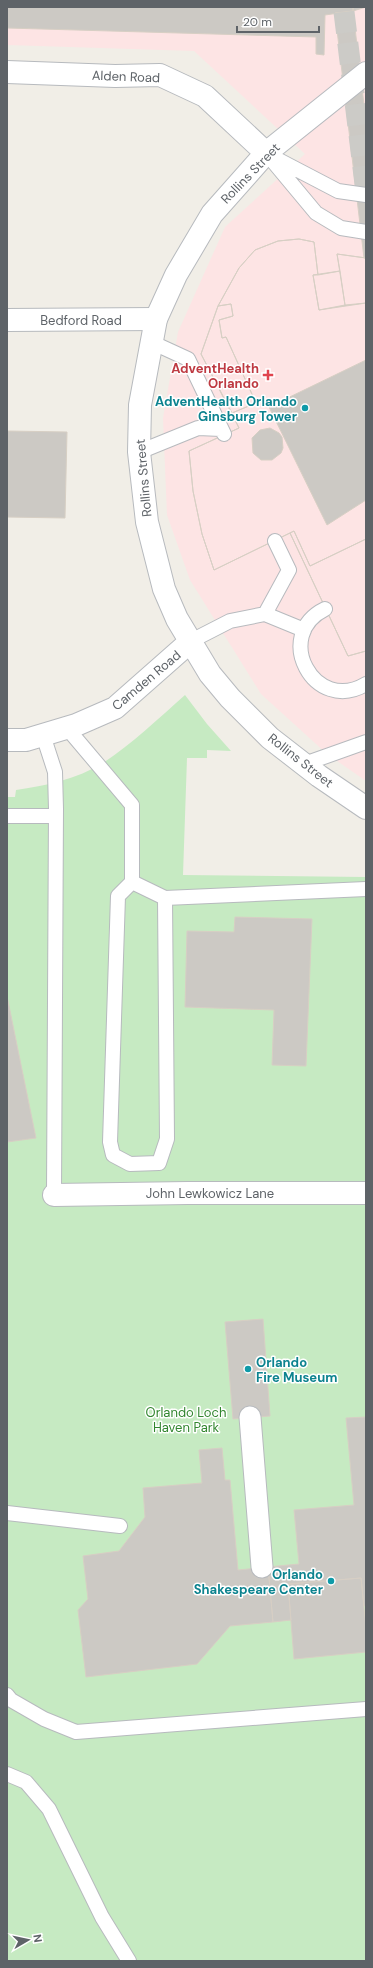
<svg xmlns="http://www.w3.org/2000/svg" width="373" height="1968" viewBox="0 0 373 1968" font-family="'DM Sans',sans-serif">
	<rect width="100%" height="100%" fill="#f1eee7"/>
	<path fill="#fde4e4" d="M7 7H366V781L327 754 261 694 190 580 167 515 163 418 178 332 225 227 305 154 194 51 7 45Z"/>
	<path fill="#c6eac2" d="M185 695 207 724 231 751 207 750V758H187L183 875 366 877V1961H7V797H15L16 790C45 786 77 779 103 763 132 744 159 718 185 695Z"/>
	<path fill="#ccc9c4" stroke="#d7cfc4" fill-rule="evenodd" d="M7 7H353V11L325 15 324 55 316 54V37L7 28Z
		M353 7H366L353 11Z
		M353 11 366 122V258H364L335 13Z
		M299 239 314 242 318 275 340 271 337 254 366 258V360L269 407 327 525 366 500V651L348 656 290 533 214 570 202 534 193 491 189 451 239 428 201 354 218 306 239 268 255 250 278 241ZM270 428 279 433 282 437 283 448 281 453 272 460H261L253 453 252 438 260 430Z
		M299 239 314 242 318 275H313L319 310 366 303V539L310 566 294 531 214 570 202 534 193 491 189 451 239 428 232 413 256 403 226 337 222 338 219 320 233 316 231 304 218 306 239 268 255 250 278 241Z
		M337 254 366 258V303L345 305Z
		M340 271 345 305 319 310 313 275Z
		M231 304 233 316 219 320 222 338 226 337 256 403 232 413 201 354 218 306Z
		M7 431 67 432 65 518 7 517Z
		M294 531 310 566 366 539V651L348 656 290 533Z
		M235 917 312 919 306 1066 272 1065 274 1010 185 1007 187 931 234 932Z
		M7 996 36 1138 7 1142Z
		M263 1319 270 1416 233 1419 225 1322Z
		M366 1417V1606H364L361 1578 288 1584 291 1620 273 1622 268 1567 299 1564 294 1510 354 1505 346 1418Z
		M222 1448 225 1480H230L238 1570 268 1567 273 1622 230 1626 197 1664 86 1677 78 1610 88 1599 83 1556 119 1551 145 1517 143 1488 202 1483 199 1450Z
		M361 1578 366 1628V1652L294 1659 288 1584Z"/>
	<g fill="none" stroke-linecap="round" stroke-linejoin="round">
		<path stroke="#cccbc7" stroke-width="21" stroke-dasharray="21 10" stroke-linecap="butt" d="M344 12 366 192"/>
		<defs>
			<path id="service" d="M266 153 316 213 341 228 366 232
				M271 156 338 191 366 195
				M151 342 188 359 224 434
				M139 452 198 428 221 429
				M325 609C272 635 314 715 366 684
				M265 614 289 570 275 541
				M191 641 230 621 265 614 304 630
				M67 728 132 805V882L118 896 110 1142 113 1155 130 1164 159 1163 167 1139 165 898
				M43 735 55 772 56 809 54 1195
				M304 764 366 742
				M7 816H56
				M132 882 165 898 366 889
				M7 1513 120 1526
				M7 1695 11 1700 44 1719 76 1732 366 1709
				M7 1774 26 1782 49 1809 102 1917 129 1961"/>
			<path id="pedestrian" d="M250 1417 262 1567"/>
			<path id="minor" d="M7 320 156 319
				M7 740H26L76 725 115 708 191 641
				M54 1195 188 1193H366"/>
			<path id="tertiary" d="M7 72 115 76 160 75 205 96 266 153
				M366 73 266 153 212 214 176 275 156 319 140 405 139 452 147 522 164 589 177 619 210 674 230 698 270 738 319 776 366 808"/>
		</defs>
		<use href="#service" stroke="#b7babe" stroke-width="16"/>
		<use href="#pedestrian" stroke="#b7babe" stroke-width="23"/>
		<use href="#minor" stroke="#b7babe" stroke-width="24"/>
		<use href="#tertiary" stroke="#b7babe" stroke-width="24"/>
		<use href="#service" stroke="#fff" stroke-width="14"/>
		<use href="#pedestrian" stroke="#fff" stroke-width="21"/>
		<use href="#minor" stroke="#fff" stroke-width="22"/>
		<use href="#tertiary" stroke="#fff" stroke-width="22"/>
	</g>
	<path fill="#e0444e" stroke="#fff" stroke-width="1.5" d="M266 369h4v4h4v4h-4v4h-4v-4h-4v-4h4z"/>
	<g fill="#0f9aa8" stroke="#fff" stroke-width="1.5">
		<circle cx="305" cy="408" r="4"/>
		<circle cx="248" cy="1369" r="4"/>
		<circle cx="331" cy="1581" r="4"/>
	</g>
	<g text-anchor="middle" stroke-width="3" stroke-linejoin="round" paint-order="stroke">
		<g font-size="13" fill="#5e6368" stroke="#fff">
			<text transform="translate(126 76) rotate(2)" y="5">Alden Road</text>
			<text transform="translate(250 173) rotate(-46)" y="5">Rollins Street</text>
			<text x="81" y="325">Bedford Road</text>
			<text transform="translate(143 478) rotate(-95)" y="5">Rollins Street</text>
			<text transform="translate(146 680) rotate(-40)" y="5">Camden Road</text>
			<text transform="translate(301 760) rotate(38)" y="5">Rollins Street</text>
			<text x="210" y="1198">John Lewkowicz Lane</text>
		</g>
		<g font-size="13" font-weight="bold" fill="#be3a42" stroke="#fff" text-anchor="end">
			<text x="259" y="373">AdventHealth<tspan x="259" dy="15">Orlando</tspan></text>
		</g>
		<g font-size="13" font-weight="bold" fill="#0d838f" stroke="#fff" text-anchor="end">
			<text x="297" y="406">AdventHealth Orlando<tspan x="297" dy="15">Ginsburg Tower</tspan></text>
			<text x="256" y="1367" text-anchor="start">Orlando<tspan x="256" dy="15">Fire Museum</tspan></text>
			<text x="323" y="1579">Orlando<tspan x="323" dy="15">Shakespeare Center</tspan></text>
		</g>
		<g font-size="13" fill="#32862f" stroke="#fff">
			<text x="186" y="1417">Orlando Loch<tspan x="186" dy="15">Haven Park</tspan></text>
		</g>
	</g>
	<rect width="373" height="1968" fill="none" stroke="#5e6368" stroke-width="16"/>
	<g transform="translate(28 1940) rotate(81)" stroke="#ffffff" stroke-width="3" paint-order="stroke">
	<path d="M0-3L7 15L0 10L-7 15Z" fill="#5e6368"/>
	<text y="-6" font-size="11" font-weight="bold" text-anchor="middle" fill="#5e6368">N</text>
	</g>
	<path d="M237 26v6h82v-6" fill="none" stroke="#5e6368" stroke-width="2"/>
	<text x="243" y="26" font-size="12" fill="#5e6368" stroke="#ffffff" stroke-width="3" paint-order="stroke">20 m</text>
</svg>
